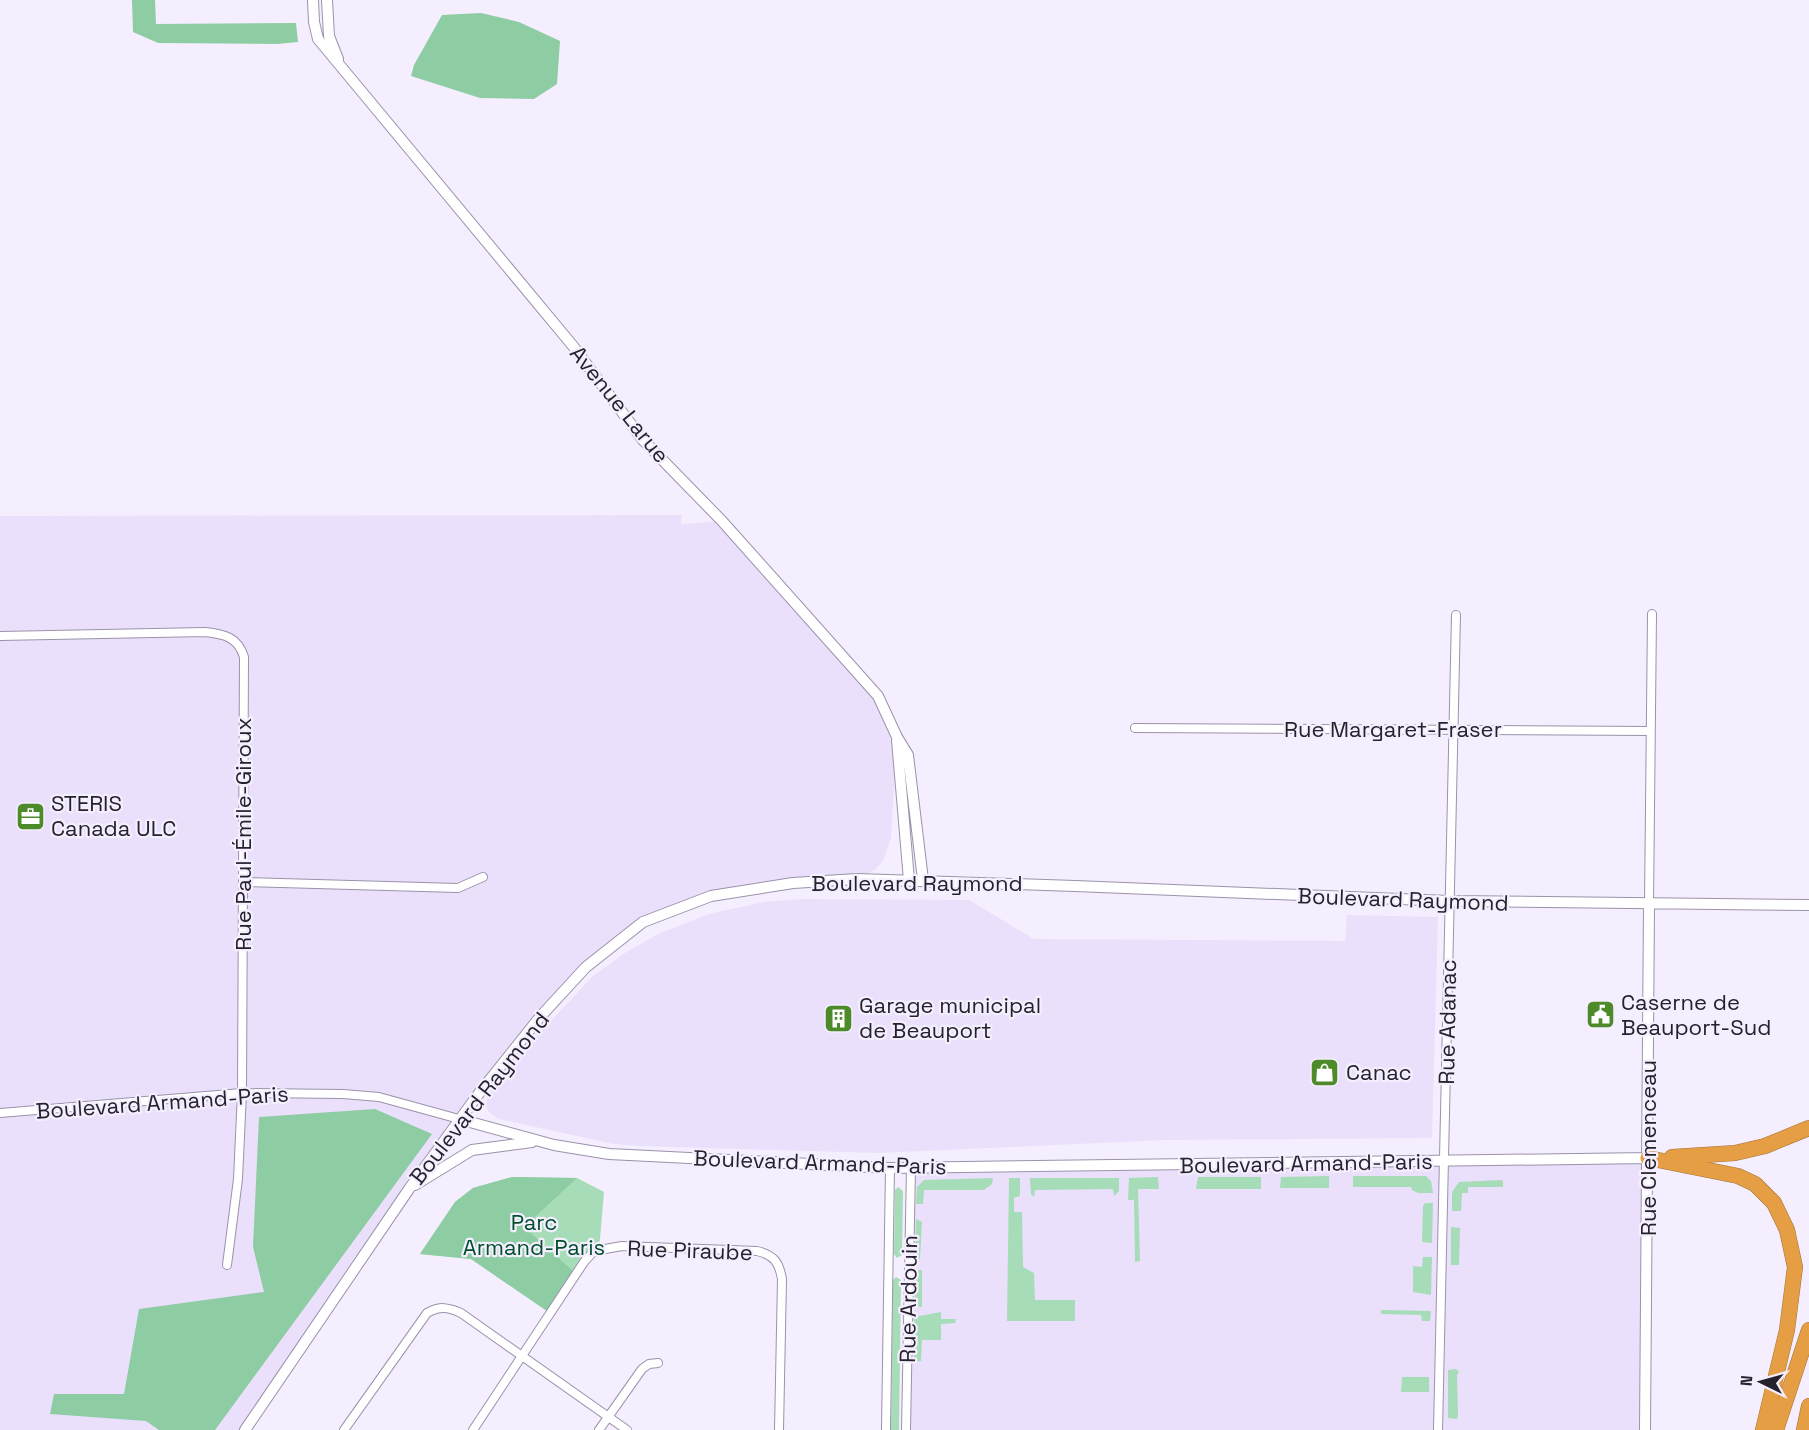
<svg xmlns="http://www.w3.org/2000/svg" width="1809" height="1430" viewBox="0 0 1809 1430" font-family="'Space Grotesk',sans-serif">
	<rect width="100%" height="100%" fill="#f4eefe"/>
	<path fill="#eae0fb" d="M682 515 681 524 722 521 878 696 897 737 891 838 883 861 875 870 857 879 711 896 643 922 586 967 513 1049 245 1430H0V516Z
		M804 899 969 900 1034 939 1345 941 1347 915 1438 917 1432 1138 1165 1140 878 1153 641 1146 614 1144 499 1119 490 1113 486 1107 487 1097 499 1076 593 976 625 953 658 934 709 914 764 902Z
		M1648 1158 1645 1430H906L911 1167Z"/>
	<path fill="#a6dcb8" d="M1329 1176V1188H1280L1281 1177Z
		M1353 1176H1426L1431 1181 1433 1193H1418L1412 1190 1411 1187H1353Z
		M512 1177 577 1178 604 1192 599 1250 550 1313 471 1259 420 1254 455 1202 473 1188Z
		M1158 1177 1159 1189H1138L1140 1261 1135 1262 1134 1200H1128L1129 1178Z
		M1198 1177H1261V1189H1196Z
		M993 1178 992 1184 984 1190H924L923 1204H916L917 1187 924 1180Z
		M1009 1178H1020V1196L1014 1198V1212H1022L1023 1267 1034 1273 1035 1300H1075V1321H1007Z
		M1030 1178H1119V1191L1114 1196 1113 1189 1035 1190 1034 1197 1031 1194Z
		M1501 1180 1503 1181V1187H1468V1193H1462L1461 1211H1452V1192L1459 1182Z
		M898 1187 903 1191 902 1255 897 1258 894 1254 895 1190Z
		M1425 1203H1433L1432 1243 1422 1242 1423 1206Z
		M916 1219 922 1222 920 1259 915 1258Z
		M1451 1227 1460 1228 1459 1265H1451Z
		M1423 1257H1432L1431 1295 1413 1292V1266L1422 1267Z
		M916 1270H922V1307L914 1306Z
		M896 1277 901 1280 899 1430H891L893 1280Z
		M1382 1310 1431 1311 1430 1321H1422L1421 1315 1382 1314 1380 1312Z
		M941 1312V1319H956L955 1323 941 1324V1340H922L921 1361 914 1362V1317Z
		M1456 1369 1459 1372 1457 1375 1458 1416 1457 1419 1448 1418V1370Z
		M1402 1377H1429V1392H1401Z"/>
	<path fill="#8ecca4" d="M132 0H155L156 24 296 23 298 42 277 44 158 43 133 32Z
		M481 13 519 22 560 41 557 84 534 99 480 98 411 76 414 65 442 15Z
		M375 1109 432 1134 215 1430H159L146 1421 50 1414 54 1394H124L139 1309 264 1292 253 1247 259 1117Z
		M512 1177 577 1178 524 1227 574 1272 547 1311 471 1259 420 1254 455 1202 473 1188Z"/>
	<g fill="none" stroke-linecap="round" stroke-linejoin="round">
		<defs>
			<path id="minor" d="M0 636 205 632C224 634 238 637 244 657L242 1093 238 1179 227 1265
				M1135 728 1650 731
				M243 882 458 888 483 877
				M1649 905 1652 614
				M0 1113 242 1093 343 1094 379 1097 459 1119
				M344 1430 427 1313C440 1306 448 1307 461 1313L627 1430
				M473 1430 584 1262 594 1251 622 1246 757 1251C774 1255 779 1262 782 1279L779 1430
				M599 1430 642 1369 649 1364 658 1363
				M886 1430 890 1168
				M906 1430 911 1167
				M1438 1430 1456 615"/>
			<path id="tertiary" d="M313 0 314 22 318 39 573 346 642 439 722 521 878 696 897 737 908 755 923 880
				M327 0 329 36 338 59
				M897 740 909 880
				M459 1119 554 1145 609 1154 890 1168 1648 1158
				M415 1185 472 1150 532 1142
				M245 1430 409 1189 480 1092 540 1017 586 967 643 922 711 896 793 883 857 879 1075 886 1449 901 1809 905
				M1645 1430 1649 905"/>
			<path id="motorway" d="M1672 1157 1735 1153 1765 1146 1809 1128
				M1648 1158 1738 1176 1755 1184 1774 1203 1787 1230 1795 1267 1787 1330 1763 1430
				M1776 1430 1809 1330
				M1804 1430 1809 1406"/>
		</defs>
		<use href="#minor" stroke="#9b92ab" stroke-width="10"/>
		<use href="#tertiary" stroke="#9b92ab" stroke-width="12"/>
		<use href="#motorway" stroke="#a2733b" stroke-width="16"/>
		<use href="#minor" stroke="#fff" stroke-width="8"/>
		<use href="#tertiary" stroke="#fff" stroke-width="10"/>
		<use href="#motorway" stroke="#e59e43" stroke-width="15"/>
	</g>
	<defs>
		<symbol id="office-square" viewBox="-11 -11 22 22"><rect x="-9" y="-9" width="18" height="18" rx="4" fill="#4d8a29" stroke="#f4eefe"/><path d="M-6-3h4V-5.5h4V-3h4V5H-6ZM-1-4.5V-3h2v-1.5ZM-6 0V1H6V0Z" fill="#fff"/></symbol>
		<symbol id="civic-square" viewBox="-11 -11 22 22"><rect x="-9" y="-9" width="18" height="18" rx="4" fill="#4d8a29" stroke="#f4eefe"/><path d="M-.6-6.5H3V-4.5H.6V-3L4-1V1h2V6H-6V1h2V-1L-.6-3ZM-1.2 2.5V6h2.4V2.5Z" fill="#fff"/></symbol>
		<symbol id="building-square" viewBox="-11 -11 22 22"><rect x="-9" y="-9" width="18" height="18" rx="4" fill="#4d8a29" stroke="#f4eefe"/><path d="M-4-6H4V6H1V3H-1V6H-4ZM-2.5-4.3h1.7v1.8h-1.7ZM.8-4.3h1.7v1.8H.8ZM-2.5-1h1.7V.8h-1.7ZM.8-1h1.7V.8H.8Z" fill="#fff"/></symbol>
		<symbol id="shop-square" viewBox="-11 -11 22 22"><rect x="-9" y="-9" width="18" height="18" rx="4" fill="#4d8a29" stroke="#f4eefe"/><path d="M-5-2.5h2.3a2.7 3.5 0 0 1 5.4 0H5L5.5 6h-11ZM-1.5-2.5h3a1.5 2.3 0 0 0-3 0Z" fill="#fff"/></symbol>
	</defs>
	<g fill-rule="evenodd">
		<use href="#office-square" x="14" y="800" width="33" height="33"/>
		<use href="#civic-square" x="1584" y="998" width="33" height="33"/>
		<use href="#building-square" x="822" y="1002" width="33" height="33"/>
		<use href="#shop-square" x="1308" y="1056" width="33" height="33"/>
	</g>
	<g text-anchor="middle" stroke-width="4.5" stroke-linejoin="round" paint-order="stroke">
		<g font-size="22" fill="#26222c" stroke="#f4eefe">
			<text transform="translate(620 404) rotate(51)" y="8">Avenue Larue</text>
			<text x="1393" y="737">Rue Margaret-Fraser</text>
			<text transform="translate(243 834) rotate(-90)" y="8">Rue Paul-Émile-Giroux</text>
			<text x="917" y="891">Boulevard Raymond</text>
			<text transform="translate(1403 899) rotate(2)" y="8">Boulevard Raymond</text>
			<text transform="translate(1447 1022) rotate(-89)" y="8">Rue Adanac</text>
			<text transform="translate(479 1098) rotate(-52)" y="8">Boulevard Raymond</text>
			<text transform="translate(162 1102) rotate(-4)" y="8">Boulevard Armand-Paris</text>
			<text transform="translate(1648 1148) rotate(-90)" y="8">Rue Clemenceau</text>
			<text transform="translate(820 1162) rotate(2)" y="8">Boulevard Armand-Paris</text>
			<text transform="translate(1306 1163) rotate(-1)" y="8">Boulevard Armand-Paris</text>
			<text transform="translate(690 1250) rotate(2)" y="8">Rue Piraube</text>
			<text transform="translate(908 1299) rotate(-89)" y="8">Rue Ardouin</text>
		</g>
		<g font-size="22" fill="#26222c" stroke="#f4eefe" text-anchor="start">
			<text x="51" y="811">STERIS<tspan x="51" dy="25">Canada ULC</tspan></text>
			<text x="1621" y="1010">Caserne de<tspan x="1621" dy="25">Beauport-Sud</tspan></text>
			<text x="859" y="1013">Garage municipal<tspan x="859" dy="25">de Beauport</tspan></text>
			<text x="1346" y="1080">Canac</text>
		</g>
		<g font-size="22" fill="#004f2b" stroke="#f4eefe">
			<text x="534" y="1230">Parc<tspan x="534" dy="25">Armand-Paris</tspan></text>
		</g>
	</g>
	<g transform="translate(1761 1382) rotate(275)" stroke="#f4eefe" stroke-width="4.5" paint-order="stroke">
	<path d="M0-4.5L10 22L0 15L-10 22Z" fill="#26222c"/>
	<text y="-9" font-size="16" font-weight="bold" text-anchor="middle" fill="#26222c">N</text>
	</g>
</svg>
